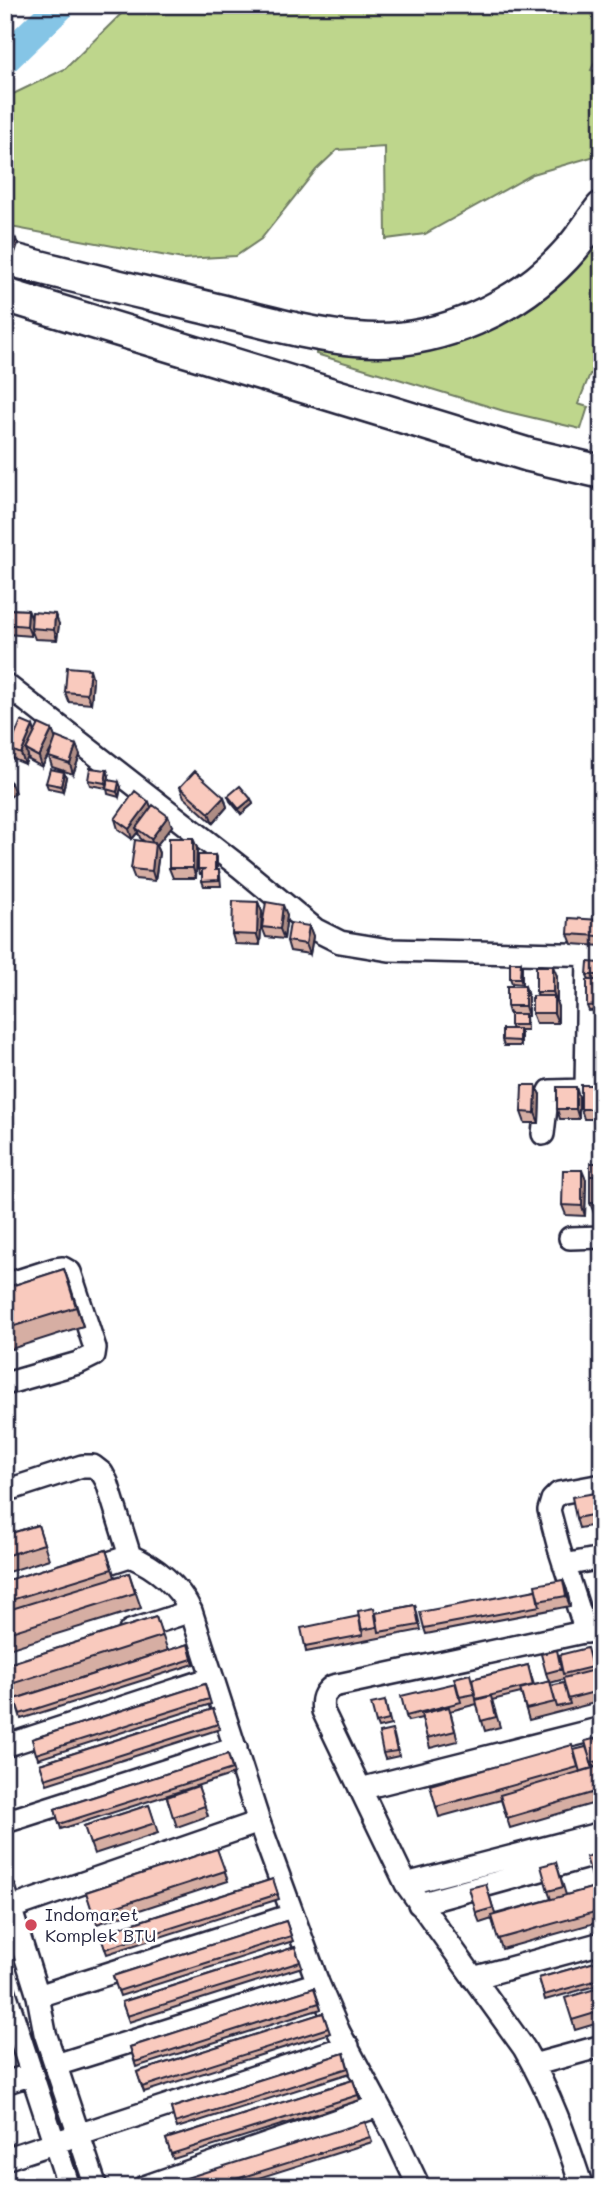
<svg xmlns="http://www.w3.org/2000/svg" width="607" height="2192" viewBox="0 0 607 2192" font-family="Mali,sans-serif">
	<rect width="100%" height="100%" fill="#fff"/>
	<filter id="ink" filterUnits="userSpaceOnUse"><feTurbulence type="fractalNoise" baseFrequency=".0143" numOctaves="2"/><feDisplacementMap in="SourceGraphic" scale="14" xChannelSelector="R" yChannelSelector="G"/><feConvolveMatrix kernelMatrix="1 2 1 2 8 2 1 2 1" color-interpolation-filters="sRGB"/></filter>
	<g filter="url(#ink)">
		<path fill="#bed68c" stroke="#707c64" stroke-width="2" d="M133 5H602V47L591 70 602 73V154L533 174 425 234 386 239 385 147 337 150 316 170 261 239 236 256 183 259 5 226V98L65 69 124 11Z
			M602 230V365L598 374H590L578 404 588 407 581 429 504 411 316 354V349L437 347 494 327 543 297 574 269Z"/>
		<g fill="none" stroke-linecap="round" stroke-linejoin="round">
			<path stroke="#85c5e6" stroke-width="30" d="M5 59 61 5"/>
			<defs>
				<path id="minor" d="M5 684 240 867 316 930 340 942 389 950 602 955
					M543 1134 547 1099 550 1091 584 1090 586 1088 588 954
					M570 1238 602 1237
					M5 1285 55 1269 63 1268 70 1272 95 1348 94 1355 78 1363 5 1384
					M5 1491 82 1466H93L102 1473 107 1482 130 1556
					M564 1565 602 1558
					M84 1571 130 1556C156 1567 179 1586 191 1611L259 1822 318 1983 339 2032 395 2136 419 2187
					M130 1631 191 1611
					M586 1632 559 1548 549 1510 552 1500 559 1493 602 1485
					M5 1746 212 1678
					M360 1789 602 1728
					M5 1822 236 1748
					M406 1884 602 1833
					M5 1891 38 1996 45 2033 96 2187
					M419 1904 602 1853
					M5 1910 259 1822
					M473 1978 602 1943
					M5 1992 69 2187
					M38 1996 292 1915
					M56 2065 318 1983
					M533 2065 602 2046
					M5 2083 32 2074
					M5 2159 348 2046
					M144 2187 378 2106
					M582 2187C565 2135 551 2095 524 2048L406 1884 323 1711C321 1700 323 1693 333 1686L602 1628"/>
				<path id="highway" d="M5 258C75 277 146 293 216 310 263 321 309 335 356 339 436 347 522 307 573 247 583 235 592 221 602 208
					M5 295 529 455 602 472"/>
			</defs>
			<use href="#minor" stroke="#22223b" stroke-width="26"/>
			<use href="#highway" stroke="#22223b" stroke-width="37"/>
			<use href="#minor" stroke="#fff" stroke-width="21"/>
			<use href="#highway" stroke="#fff" stroke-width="32"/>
		</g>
		<path fill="#d6aea3" stroke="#22223b" stroke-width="2" fill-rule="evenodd" d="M5 609 28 610 32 620 59 624 57 640 35 639 31 629V636L7 634 5 628Z
			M93 679 91 704 69 702 65 692Z
			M33 726 35 732 52 730 55 738 76 745 80 755 73 774 52 767 49 757 52 749 42 767 29 760 28 756 25 764 13 759 11 753 8 760 5 758V731L13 740Z
			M107 770 109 776 108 780 121 787 119 797 108 794 107 788 90 785 88 780Z
			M66 777 63 791 48 788 46 783Z
			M180 787 224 797 227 807 213 823 184 797Z
			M228 796 251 799 253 804 241 814 230 801Z
			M149 802 151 808 172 826 156 846 159 853 155 881 135 879 131 869 145 842 140 838 138 832 132 839 118 829 115 819Z
			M197 848 196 878H173L169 868Z
			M215 855 217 860V870H219L220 875 221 886H204L202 881V874H200L198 869Z
			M258 902 262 912 260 945 235 944 232 934Z
			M287 915 284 939 266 937 262 927Z
			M600 920 602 926V946L572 944 568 934Z
			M309 926 313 936 310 954 290 951 287 941Z
			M521 962 522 967V984L512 983 510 978Z
			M600 963 602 967 601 980H589L587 975Z
			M557 976 556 1002 558 1007V1023H536L532 1013 538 996 536 992Z
			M598 980 600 985V1010L589 1011 587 1006Z
			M525 986 528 997V1016H526L527 1030H519L521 1034V1046H504L502 1040 512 1029 510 1025V1016L507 1006Z
			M600 1085 602 1090V1119H584L581 1109Z
			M540 1095 539 1123H525L521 1112Z
			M579 1097V1119H560L557 1109Z
			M602 1163V1213H594L590 1203Z
			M586 1180 585 1216 566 1215 562 1205Z
			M64 1269 83 1326 5 1351V1288Z
			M602 1493V1524L579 1528 576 1518Z
			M38 1525 49 1559 5 1573V1535Z
			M106 1550 115 1577 129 1573 141 1608 5 1650V1581Z
			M563 1580 567 1590 570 1606 426 1634 424 1628Z
			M415 1605 421 1630 306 1652 305 1646 376 1613Z
			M156 1617 168 1651 5 1702V1665Z
			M188 1644 194 1664 21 1719 15 1699Z
			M589 1653 593 1670 602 1668V1701L529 1720 521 1693 492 1700 500 1727 485 1731 477 1704 450 1711 458 1741 430 1748 422 1718 408 1721 406 1716 472 1679 528 1665 534 1685 549 1682 546 1673 559 1655ZM564 1679V1683L551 1686 550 1683Z
			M205 1684 211 1704 38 1759 32 1739Z
			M385 1701 391 1725 378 1728 376 1723Z
			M213 1709 220 1729 47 1784 40 1764Z
			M394 1735 399 1756 385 1759 383 1753Z
			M602 1737V1801L510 1828 501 1800 439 1817 436 1807 586 1747Z
			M228 1754 234 1774 61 1829 55 1809Z
			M198 1786 208 1816 177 1827 167 1797Z
			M149 1805 158 1833 94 1854 84 1826Z
			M217 1849 228 1881 97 1924 86 1892Z
			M602 1852V1921L502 1949 492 1919 480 1923 476 1913 489 1894 495 1914 551 1899 548 1891 559 1872 566 1895 595 1887 593 1880Z
			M273 1879 279 1899 107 1954 100 1934Z
			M286 1921 293 1941 120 1996 113 1976Z
			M295 1947 302 1967 129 2022 122 2002Z
			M602 1960V1984L545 2000 539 1978Z
			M602 1987V2022L575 2030 572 2020Z
			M314 1988 321 2009 136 2067 130 2047Z
			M323 2013 330 2033 144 2092 137 2072Z
			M344 2053 350 2073 177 2128 171 2108Z
			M353 2080 360 2100 173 2159 166 2139Z
			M365 2122 372 2142 230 2187H182Z"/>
		<path fill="#ae8d85" stroke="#22223b" stroke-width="2" d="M16 239 18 244 5 282V272Z
			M28 610 32 620 31 636 27 626Z
			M55 614 59 624 57 640 54 630Z
			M90 669 93 679 91 704 87 694Z
			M33 726 36 736 26 750 28 756 25 764 21 754Z
			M52 730 56 740 42 767 39 757Z
			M11 733 15 743 9 749 11 753 8 760 5 748Z
			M76 745 80 755 73 774 70 764Z
			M107 770 109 776 107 788 105 783Z
			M64 772 66 777 63 791 61 786Z
			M119 782 121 787 119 797 117 792Z
			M11 783 15 793 5 801V788Z
			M224 797 227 807 213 823 209 813Z
			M251 799 253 804 241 814 239 809Z
			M149 802 153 812 136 828 138 832 132 839 129 829Z
			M168 816 172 826 156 846 159 853 155 881 152 871 154 849 151 839Z
			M193 838 197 848 196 878 193 868Z
			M215 855 217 860V875L215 870Z
			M258 902 262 912 260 945 257 935Z
			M283 905 287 915 284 939 280 929Z
			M600 920 602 926V944L599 936Z
			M309 926 313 936 310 954 306 944Z
			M521 962 522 967V984L520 978Z
			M600 963 602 967 601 980 600 975Z
			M553 966 557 976V1002L553 992Z
			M598 980 600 985V1010L598 1005Z
			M525 986 528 997V1016L525 1006Z
			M554 996 558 1007V1023L554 1013Z
			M519 1029 521 1034V1046L519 1041Z
			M536 1085 540 1095 539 1123 535 1113Z
			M600 1085 602 1090V1114L600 1109Z
			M576 1087 579 1097V1119L576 1109Z
			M582 1170 586 1180 585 1216 582 1206Z
			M64 1269 71 1288 83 1326 76 1307Z
			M563 1580 567 1590 570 1606 566 1596Z"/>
		<path fill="#f9cabe" stroke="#22223b" stroke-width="2" d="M5 235 16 239 5 272Z
			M5 609 28 610 27 626 5 624Z
			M32 612 55 614 54 630 31 628Z
			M67 667 90 669 87 694 65 692Z
			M21 721 33 726 21 754 9 749Z
			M39 724 52 730 39 757 26 750Z
			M5 731 11 733 5 748Z
			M56 737 76 745 70 764 49 757Z
			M90 768 107 770 105 783 88 780Z
			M50 769 64 772 61 786 46 783Z
			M195 771 224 797 209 813 180 787Z
			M5 776 11 783 5 788Z
			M108 780 119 782 117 792 106 789Z
			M240 786 251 799 239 809 228 796Z
			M135 791 149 802 129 829 115 819Z
			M153 805 168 816 151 839 136 828Z
			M169 838H193V868H169Z
			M135 840 155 843 152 871 131 869Z
			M198 855H215V870H219V880L202 881V870L206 869H198Z
			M233 901 258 902 257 935 232 934Z
			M266 902 283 905 280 929 262 927Z
			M569 918 600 920 599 936 568 934Z
			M290 923 309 926 306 944 287 941Z
			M510 962H521L520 978H510Z
			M588 962 600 963V975H587Z
			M536 966H553V992H536Z
			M587 980H598V1005L587 1006Z
			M507 986H525V1006H507Z
			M532 996H554V1013H532Z
			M510 1014H525V1025H510Z
			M502 1029H519V1041L502 1040Z
			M522 1085H536L535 1113 521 1112Z
			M581 1085H600V1109H581Z
			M557 1087H576V1109H557Z
			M590 1163H602V1176H590Z
			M563 1170H582V1206L562 1205Z
			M590 1176H602V1203H590Z
			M64 1269 76 1307 5 1329V1288Z
			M601 1492 602 1513 576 1518 572 1497Z
			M38 1525 44 1544 5 1556V1535Z
			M106 1550 112 1569 5 1602V1581Z
			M129 1573 135 1593 5 1634V1611Z
			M563 1580 566 1596 538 1601 535 1585Z
			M536 1590 540 1606 424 1628 420 1612Z
			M415 1605 419 1625 379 1632 376 1613Z
			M374 1608 377 1627 361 1630 358 1611Z
			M359 1616 363 1635 305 1646 301 1628Z
			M156 1617 162 1636 5 1686V1665Z
			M188 1644 192 1659 20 1714 15 1699Z
			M587 1648 592 1667 563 1674 559 1655Z
			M557 1650 561 1669 546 1673 541 1654Z
			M528 1665 533 1685 476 1699 472 1679Z
			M602 1668V1690L568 1699 563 1678Z
			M470 1674 475 1694 459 1697 454 1678Z
			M550 1681 555 1702 526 1709 520 1689Z
			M456 1683 461 1702 406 1716 401 1696Z
			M564 1683 570 1704 557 1707 551 1686Z
			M205 1684 209 1699 36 1754 32 1739Z
			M491 1696 496 1717 481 1721 476 1700Z
			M385 1701 389 1720 376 1723 371 1704Z
			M449 1707 455 1731 427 1738 421 1714Z
			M213 1709 218 1724 45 1779 40 1764Z
			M392 1730 397 1751 383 1753 379 1733Z
			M602 1737V1760L591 1763 585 1741Z
			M572 1745 578 1767 436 1807 430 1785Z
			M586 1747 593 1768 580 1772 574 1750Z
			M228 1754 232 1769 59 1824 55 1809Z
			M602 1765V1790L507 1818 500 1795Z
			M198 1786 205 1806 173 1817 167 1797Z
			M149 1805 155 1823 90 1844 84 1826Z
			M217 1849 225 1871 93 1914 86 1892Z
			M602 1852V1878L593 1880 586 1857Z
			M556 1862 563 1887 548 1891 541 1866Z
			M273 1879 278 1894 105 1949 100 1934Z
			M486 1884 493 1908 476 1913 469 1888Z
			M602 1885V1910L498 1939 491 1916Z
			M286 1921 291 1936 118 1991 113 1976Z
			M295 1947 300 1962 127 2016 122 2002Z
			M602 1960V1979L544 1995 539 1978Z
			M602 1987V2011L572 2020 565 1998Z
			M314 1988 319 2003 135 2062 130 2047Z
			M323 2013 328 2028 142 2087 137 2072Z
			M344 2053 348 2068 175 2123 171 2108Z
			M353 2080 358 2095 171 2154 166 2139Z
			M365 2122 370 2137 211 2187H182L180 2180Z
			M5 2171 9 2183 5 2184Z
			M269 2178 271 2187H242Z"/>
	</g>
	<circle fill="#d1495b" stroke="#fff" stroke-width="2.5" cx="31" cy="1925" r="7"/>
	<g text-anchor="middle" stroke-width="5" stroke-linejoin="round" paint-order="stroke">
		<g font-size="18" fill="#22223b" stroke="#fff" text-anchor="start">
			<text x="45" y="1921">Indomaret<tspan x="45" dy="21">Komplek BTU</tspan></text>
		</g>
	</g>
	<rect width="607" height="2192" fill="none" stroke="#fff" stroke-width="28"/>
	<rect x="14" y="14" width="579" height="2164" fill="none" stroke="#22223b" stroke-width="2.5" filter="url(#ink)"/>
</svg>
